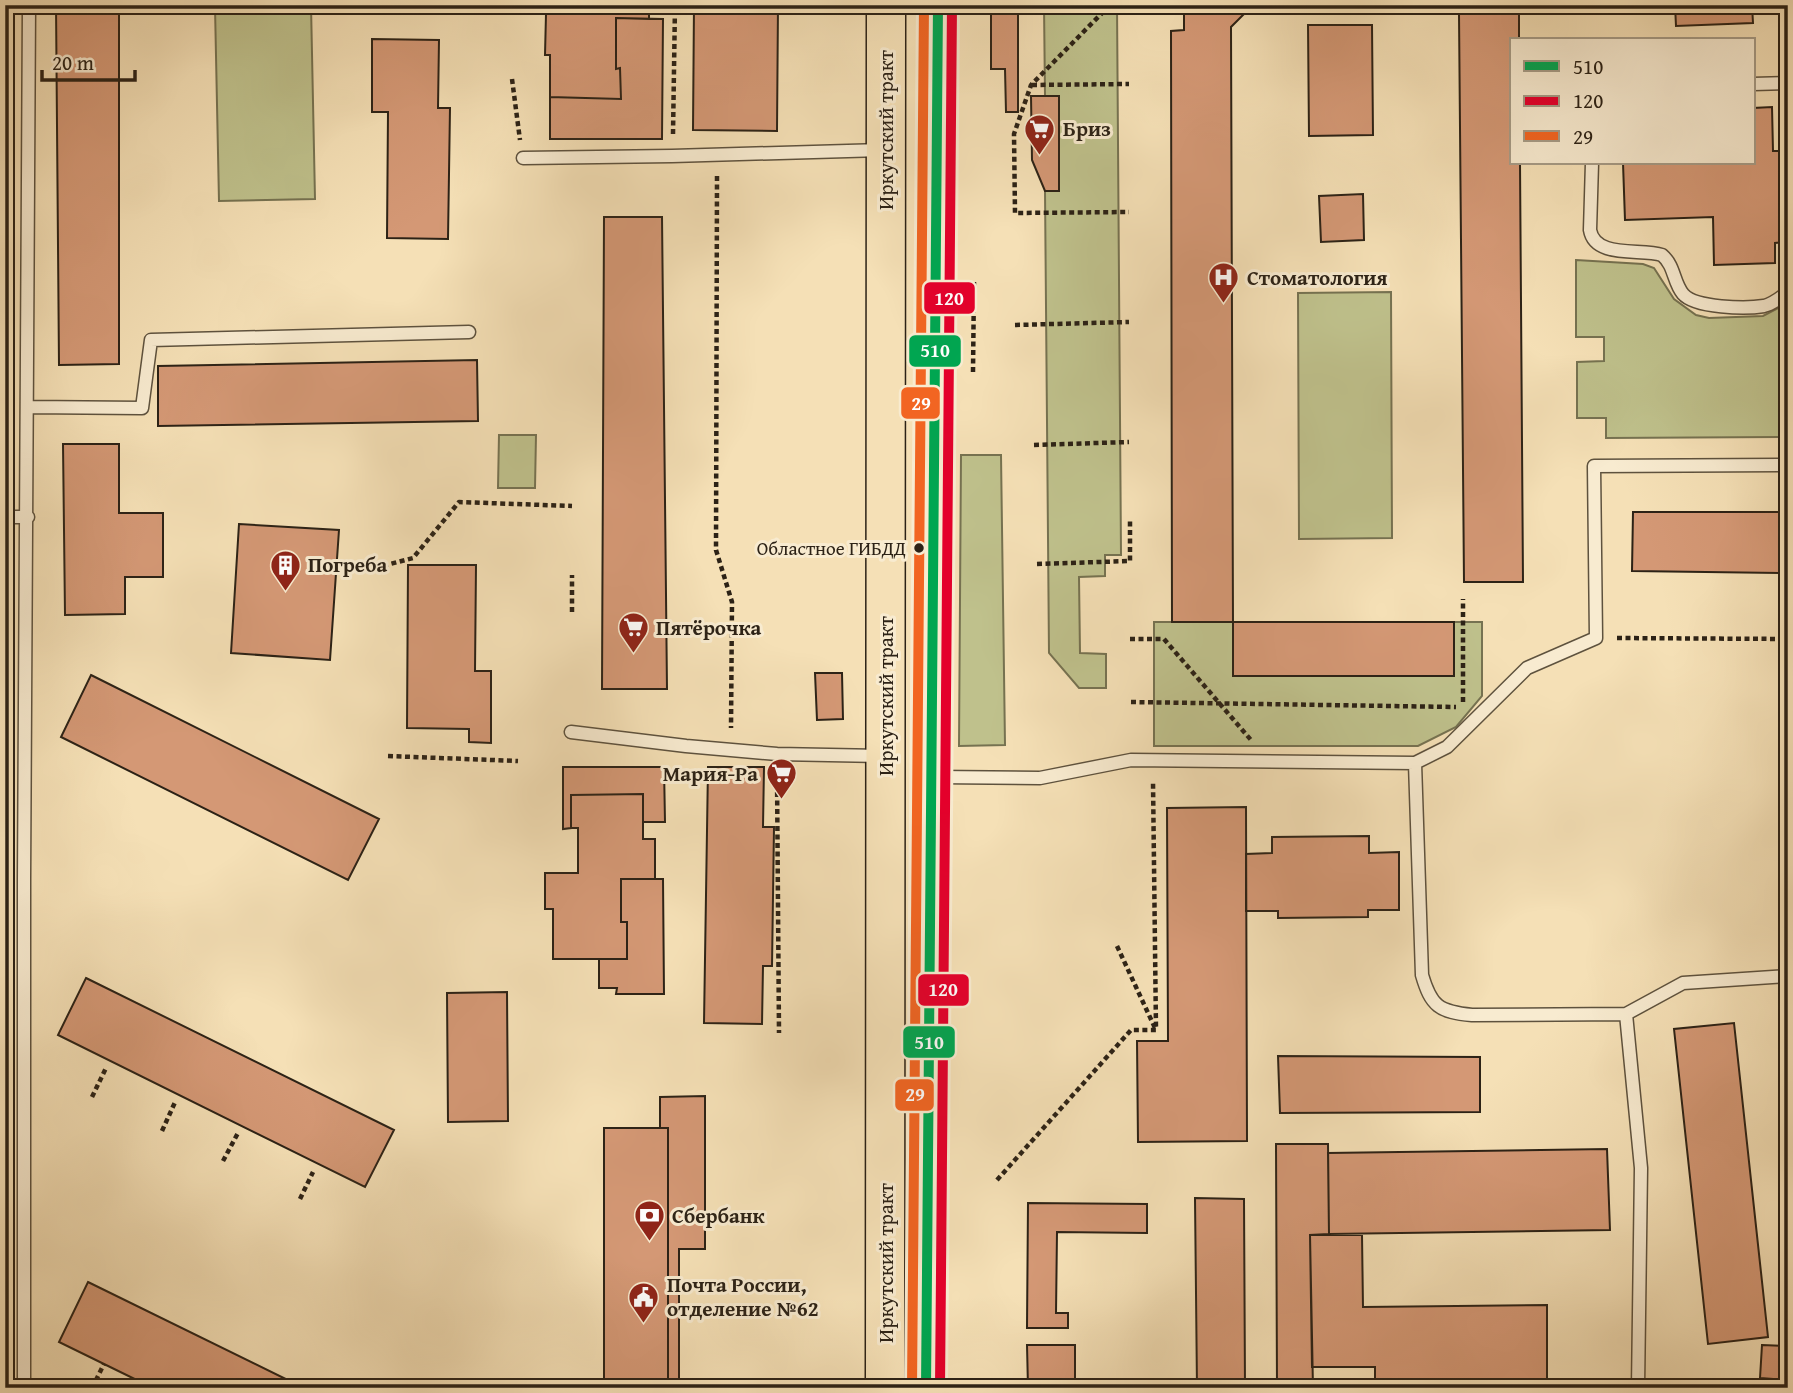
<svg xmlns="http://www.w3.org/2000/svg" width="1793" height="1393" viewBox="0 0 1793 1393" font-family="'Gentium Book Plus',serif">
	<rect width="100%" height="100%" fill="#f5e0b6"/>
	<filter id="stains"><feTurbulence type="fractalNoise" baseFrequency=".00286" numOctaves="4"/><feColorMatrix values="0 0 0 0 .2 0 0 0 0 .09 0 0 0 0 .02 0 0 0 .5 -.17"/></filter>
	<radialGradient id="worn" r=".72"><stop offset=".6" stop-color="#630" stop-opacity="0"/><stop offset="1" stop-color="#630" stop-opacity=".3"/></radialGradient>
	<path fill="#bfc18c" stroke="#767251" stroke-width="2" d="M311 5 315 199 219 201 215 7Z
		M1044 5H1117L1121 555H1105V576L1079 577 1080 653 1106 654V688H1079L1049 653 1045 191H1059V97L1045 96Z
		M1576 260 1643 264 1654 268 1674 299 1696 315 1709 318 1763 316 1788 303V432L1786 437 1606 438V418H1577V362L1604 361V337H1576Z
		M1391 292 1392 538 1299 539 1298 293Z
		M499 435H536L535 488H498Z
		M961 455H1001L1005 745 959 746Z
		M1154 622H1233V676H1454V622H1482V696L1456 727 1418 746H1154Z"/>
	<path fill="#d49875" stroke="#2c2216" stroke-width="2" d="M56 5H119V364L59 365Z
		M570 5H649V19L616 18V69L620 68 621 99 550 97V55H545L546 14H570Z
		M694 5H778L777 131 693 130Z
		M991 5H1018V112H1006L1005 69H991Z
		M1187 5H1253L1231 27 1233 622H1172L1171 31 1184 30V8Z
		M1675 5H1752L1753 23 1676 26Z
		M1519 13V40H1511V163H1520L1523 582H1464L1459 14Z
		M616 18 663 19 662 139H550V97L621 99 620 68 616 69Z
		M1308 25H1372L1373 135 1309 136Z
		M372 39 439 40 438 108H450L448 239 387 238 388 112H372Z
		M1031 96H1059V191H1045L1032 160Z
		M1772 107 1773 151H1788V242L1775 243V263L1714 265 1713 217 1625 220 1623 163H1753V108Z
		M1363 194 1364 240 1321 242 1319 196Z
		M604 217H662L667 689H602Z
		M477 360 478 421 158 426V366Z
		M63 444H119V513H163V577H125V614L65 615Z
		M1633 512H1788V573L1632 571Z
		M239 524 339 530 330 660 231 653Z
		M408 565H476L475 671H491V743L469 742V729L407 728Z
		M1233 622H1454V676H1233Z
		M815 673H842L843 719 817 720Z
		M91 675 379 819 348 880 61 737Z
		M563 767H664L665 822H643V794L571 795V828L563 829Z
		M708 767H764L763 827H774L772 966H763L762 1024 704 1023Z
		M643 794V839H655V879H621V922H627V959H553V909H545V873H578V828H571V795Z
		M1246 807 1247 1141 1138 1142 1137 1041H1168L1167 808Z
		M1369 836V853L1399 852V910H1368V917L1278 918V911H1246V854L1272 853V837Z
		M621 879H663L664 994H616L617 988H599V959H627V922H621Z
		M86 978 394 1130 365 1187 58 1035Z
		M507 992 508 1121 448 1122 447 993Z
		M1734 1023 1768 1337 1708 1344 1674 1029Z
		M1278 1056 1480 1057V1112L1280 1113Z
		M705 1096V1249H679V1388H668V1128H660V1097Z
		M604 1128H668V1388H604Z
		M1276 1144H1328L1329 1234 1310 1235 1313 1388H1277Z
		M1607 1149 1610 1230 1329 1234 1328 1153Z
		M1195 1198 1244 1199 1245 1388H1197Z
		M1028 1203 1147 1204V1233L1057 1232 1056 1313H1068V1328H1027Z
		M1310 1235H1362L1363 1307 1547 1305V1388H1375V1367H1312Z
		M88 1282 304 1388H153L104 1364 59 1342Z
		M1027 1345H1075V1388H1028Z
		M1762 1345 1788 1346V1380L1760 1378Z"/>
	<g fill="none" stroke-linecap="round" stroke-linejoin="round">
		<defs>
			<path id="lane" d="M1753 84 1788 83
				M523 158 672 156 882 150
				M1592 163 1590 230C1595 259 1641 248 1662 255 1675 266 1673 282 1683 294 1695 308 1746 309 1764 306 1773 304 1780 298 1788 292
				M28 407 142 408 151 340 469 332
				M5 517H28
				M571 732 686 746 777 754 881 756
				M1415 763 1422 975C1431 1006 1439 1012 1472 1015L1626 1014 1683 983 1788 976
				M936 777 1040 778 1131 760 1415 763 1447 747 1527 668 1596 638 1594 466 1788 465
				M1626 1014 1641 1168 1638 1388
				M24 1388V879L29 5"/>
			<path id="primary" d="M885 1388 886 5
				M926 1388 938 5"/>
		</defs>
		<use href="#lane" stroke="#5e523e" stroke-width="15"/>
		<use href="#primary" stroke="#2c2216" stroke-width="41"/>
		<path stroke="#2c2216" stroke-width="4.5" stroke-dasharray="5 3.5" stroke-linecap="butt" d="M1110 5 1031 85 1014 134 1015 213 1129 212
			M512 79 520 140
			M1032 85 1129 84
			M673 134 675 5
			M717 176 716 550 732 602 731 728
			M1015 325 1129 322
			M973 372 974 282
			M1034 445 1129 442
			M1037 564 1130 561V518
			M375 568 413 558 459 502 572 506
			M572 612V575
			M1617 638 1788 639
			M1130 639H1164L1251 740
			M1131 702 1456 707
			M1463 702V599
			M388 756 518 761
			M777 775 779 1033
			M1117 946 1155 1028
			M92 1097 106 1068
			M162 1131 176 1100
			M223 1161 239 1131
			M997 1180 1131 1030H1156L1153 781
			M300 1199 313 1172
			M92 1388 104 1364"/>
		<use href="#lane" stroke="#f8ebd0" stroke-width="12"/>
		<use href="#primary" stroke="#f5e0b6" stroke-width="38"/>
		<defs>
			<path id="bus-1" d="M926 1388 938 5"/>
			<path id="bus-2" d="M940 1388 952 5"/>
			<path id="bus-3" d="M912 1388 924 5"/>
		</defs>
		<use href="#bus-1" stroke="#f8ebd0" stroke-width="16"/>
		<use href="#bus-2" stroke="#f8ebd0" stroke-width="16"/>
		<use href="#bus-3" stroke="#f8ebd0" stroke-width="16"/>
		<use href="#bus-1" stroke="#00a651" stroke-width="10"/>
		<use href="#bus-2" stroke="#e4002b" stroke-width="10"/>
		<use href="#bus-3" stroke="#f26522" stroke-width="10"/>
	</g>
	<defs>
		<symbol id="supermarket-pin" viewBox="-11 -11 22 30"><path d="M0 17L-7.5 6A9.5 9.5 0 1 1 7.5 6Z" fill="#8f2418" stroke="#f8ebd0"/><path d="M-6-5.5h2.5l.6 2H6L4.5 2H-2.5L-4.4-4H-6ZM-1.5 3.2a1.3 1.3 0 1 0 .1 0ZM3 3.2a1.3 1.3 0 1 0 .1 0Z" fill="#fff"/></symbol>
		<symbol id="hospital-pin" viewBox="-11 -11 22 30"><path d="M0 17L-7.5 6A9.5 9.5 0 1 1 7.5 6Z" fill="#8f2418" stroke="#f8ebd0"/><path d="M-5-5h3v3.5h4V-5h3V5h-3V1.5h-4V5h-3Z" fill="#fff"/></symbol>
		<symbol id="building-pin" viewBox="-11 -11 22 30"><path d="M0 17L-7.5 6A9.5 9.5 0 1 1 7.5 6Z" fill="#8f2418" stroke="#f8ebd0"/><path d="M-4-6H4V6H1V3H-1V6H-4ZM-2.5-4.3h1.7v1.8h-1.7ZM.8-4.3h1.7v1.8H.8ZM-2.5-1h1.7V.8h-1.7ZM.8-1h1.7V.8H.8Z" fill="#fff"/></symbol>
		<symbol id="bank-pin" viewBox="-11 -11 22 30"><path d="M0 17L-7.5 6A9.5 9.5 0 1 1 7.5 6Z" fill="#8f2418" stroke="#f8ebd0"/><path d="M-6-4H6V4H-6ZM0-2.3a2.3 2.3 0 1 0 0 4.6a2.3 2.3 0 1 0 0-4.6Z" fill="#fff"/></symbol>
		<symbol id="civic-pin" viewBox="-11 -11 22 30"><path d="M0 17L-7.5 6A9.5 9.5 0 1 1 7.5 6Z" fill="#8f2418" stroke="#f8ebd0"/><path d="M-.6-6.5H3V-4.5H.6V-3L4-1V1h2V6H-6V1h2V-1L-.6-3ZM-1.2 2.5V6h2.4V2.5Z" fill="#fff"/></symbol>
	</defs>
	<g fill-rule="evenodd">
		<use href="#supermarket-pin" x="1022" y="112" width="35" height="47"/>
		<use href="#hospital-pin" x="1206" y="260" width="35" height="47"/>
		<use href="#building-pin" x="268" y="548" width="35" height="47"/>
		<use href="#supermarket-pin" x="616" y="610" width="35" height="47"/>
		<use href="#supermarket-pin" x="764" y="756" width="35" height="47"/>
		<use href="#bank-pin" x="632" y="1198" width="35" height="47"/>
		<use href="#civic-pin" x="626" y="1280" width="35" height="47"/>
	</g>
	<circle fill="#2c2216" stroke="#f8ebd0" stroke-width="2.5" cx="919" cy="548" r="6"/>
	<g text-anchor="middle" stroke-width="6" stroke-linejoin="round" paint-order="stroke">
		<g font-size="19" fill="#2c2216" stroke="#f8ebd0" text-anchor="end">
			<text x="906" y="555">Областное ГИБДД</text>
		</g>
		<g font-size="21" font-weight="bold" fill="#2c2216" stroke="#f8ebd0" text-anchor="start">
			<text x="1063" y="136">Бриз</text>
			<text x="1247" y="285">Стоматология</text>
			<text x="308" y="572">Погреба</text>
			<text x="656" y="635">Пятёрочка</text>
			<text x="758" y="781" text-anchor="end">Мария-Ра</text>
			<text x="672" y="1223">Сбербанк</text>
			<text x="667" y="1292">Почта России,<tspan x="667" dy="24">отделение №62</tspan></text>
		</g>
		<g font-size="21" fill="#2c2216" stroke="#f8ebd0">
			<text transform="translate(886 130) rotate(-90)" y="7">Иркутский тракт</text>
			<text transform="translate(886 696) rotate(-90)" y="7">Иркутский тракт</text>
			<text transform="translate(886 1263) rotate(-90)" y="7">Иркутский тракт</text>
		</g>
	</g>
	<g stroke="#f8ebd0" stroke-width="2.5">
		<rect x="923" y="281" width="53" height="34" rx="7" fill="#e4002b"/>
		<rect x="908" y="334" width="54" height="34" rx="7" fill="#00a651"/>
		<rect x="900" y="386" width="41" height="34" rx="7" fill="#f26522"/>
		<rect x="917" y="973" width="53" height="34" rx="7" fill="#e4002b"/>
		<rect x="902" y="1025" width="54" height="34" rx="7" fill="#00a651"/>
		<rect x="894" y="1078" width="41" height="34" rx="7" fill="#f26522"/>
	</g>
	<g font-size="19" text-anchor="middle" font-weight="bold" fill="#fff">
		<text x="949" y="305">120</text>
		<text x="935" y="357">510</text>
		<text x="921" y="410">29</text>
		<text x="943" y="996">120</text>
		<text x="929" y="1049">510</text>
		<text x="915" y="1101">29</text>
	</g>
	<rect width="1793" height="1393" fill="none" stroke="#f5e0b6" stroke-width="28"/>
	<rect x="7" y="7" width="1779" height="1379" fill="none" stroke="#2c2216" stroke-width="3.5"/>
	<rect x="14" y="14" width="1765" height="1365" fill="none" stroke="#2c2216" stroke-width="2"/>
	<rect x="1510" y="38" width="245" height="126" fill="#f8ebd0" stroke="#a69b86" stroke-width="2"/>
	<rect x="1524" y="61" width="35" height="10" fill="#00a651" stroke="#a69b86" stroke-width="2"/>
	<text x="1573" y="74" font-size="21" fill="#2c2216">510</text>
	<rect x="1524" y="96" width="35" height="10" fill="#e4002b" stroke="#a69b86" stroke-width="2"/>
	<text x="1573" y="108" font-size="21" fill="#2c2216">120</text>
	<rect x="1524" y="131" width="35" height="10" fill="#f26522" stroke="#a69b86" stroke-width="2"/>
	<text x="1573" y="144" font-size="21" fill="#2c2216">29</text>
	<path d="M42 70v10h93v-10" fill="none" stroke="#2c2216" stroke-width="3.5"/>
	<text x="52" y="70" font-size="21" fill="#2c2216" stroke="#f8ebd0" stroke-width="5" paint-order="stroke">20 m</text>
	<rect width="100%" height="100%" filter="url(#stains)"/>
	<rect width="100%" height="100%" fill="url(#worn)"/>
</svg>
